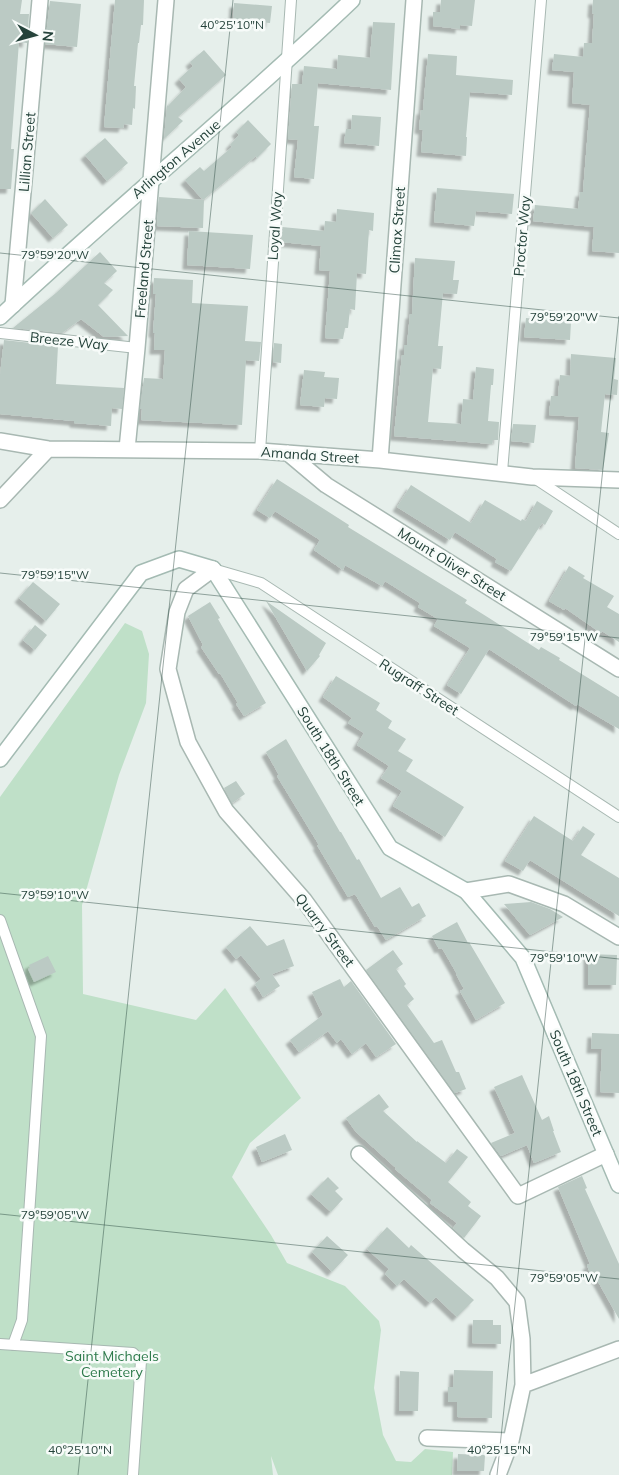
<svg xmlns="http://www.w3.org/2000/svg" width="619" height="1475" viewBox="0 0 619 1475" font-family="Mulish,sans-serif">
	<defs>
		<filter id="shadow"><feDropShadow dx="-4.5" dy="4.5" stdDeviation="1" flood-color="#0004"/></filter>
	</defs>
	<rect width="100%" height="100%" fill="#e6efeb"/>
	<path fill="#bfe0c8" d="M125 623 142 631 149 654 146 703 119 775 82 905 83 994 196 1020 225 988 301 1098 250 1143 232 1177 271 1235 287 1263 345 1286 379 1321 381 1330 374 1388 383 1435 396 1461 411 1462 425 1449 453 1452 452 1475H278L271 1456 273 1475H0V797Z"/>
	<path fill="#bbcac4" filter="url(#shadow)" d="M0 0H22L20 14H29L27 43 19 42 11 149H14L11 189H0Z
		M115 0H144L143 25H141L139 43H138L134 86H136L135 109 133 108 132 125 124 124 123 128 104 127Z
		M441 0H475L472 26 460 25V29L433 26V12H440Z
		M593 0H619V253L592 251 594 227 533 221 535 205 578 209 580 192H583L590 105 572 103 574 72 552 70 554 54 583 57 584 43H592L594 14 592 13Z
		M50 1 81 4 77 47 45 44Z
		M234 3 272 6 270 23 233 20Z
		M373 22 395 23 391 90 318 83 314 126H319L314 179 294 177 298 140 288 139 292 84H302L304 66 337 69 338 55 370 58Z
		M204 50 226 75 178 117 183 121 164 139 167 105 168 106 186 87 179 79 193 66 190 62Z
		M428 54 457 56 456 75 513 80 512 95 470 92 466 137H467L466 156 421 152 423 130 419 129 421 110H423Z
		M352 115 381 117 379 146 344 143 346 129H351Z
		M248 120 271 144 257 158 256 156 203 200 185 180 200 167 204 171 232 147 230 145 239 135 236 132Z
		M105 138 128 163 107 181 85 155Z
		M437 188 514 194 512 214 476 211 474 226 434 222Z
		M159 197 204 200 203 228 157 226Z
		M45 199 68 225 53 238 31 213Z
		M337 209 374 213 373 231 369 230 366 274 357 273 355 310 350 309 348 328H345L343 339 325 338 330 271 319 270 321 246 281 242 282 227 324 231 325 221 336 222Z
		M189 231 253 235 250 269 187 265Z
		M100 252 117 271 104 283 113 290 98 305 128 336 104 337 81 319 62 333 13 328 56 293Z
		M415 258 455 261 453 280H459L457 294 443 293 438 346H443L441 369 433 368 428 422 461 424 463 399 473 400 476 367 494 369 493 385H491L488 421 499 422 498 440H493L492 444 394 436 402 355H404V345H407L410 314H412Z
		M154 278 193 280 192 303 248 306 245 341 261 342 259 361 246 360 242 425 141 420 142 409H140L144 378 163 379 165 350H154L155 333H153L156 294H153Z
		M526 318 571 322 570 340 524 337Z
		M4 340 58 346 56 384 124 388 122 409 112 408 111 426 74 423V421L0 414V375Z
		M274 343 282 344 281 363 273 362Z
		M571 354 616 358 614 379 618 380 617 395 605 394 601 432 609 433 603 470 575 468 579 417 549 415 551 396H558L560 375 570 376Z
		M304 370 325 372 324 377 339 378 337 399 325 398 324 407 300 405Z
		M513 424 536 425 534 443 511 441Z
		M277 479 349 525 348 527 467 600 465 603 489 618 539 650 541 647 560 658 559 660 619 697V729L577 704 576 706 489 649 461 694 447 685 470 648 434 626 438 619 418 607 420 603 385 581 382 586 345 565 343 570 314 550 320 540 275 511 270 518 257 510Z
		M411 485 471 523 485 500 521 521 522 519 526 521 537 501 553 511 545 525 542 523 511 571 495 562 497 559 455 532 450 540 397 507Z
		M569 566 585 576 583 578 614 596 607 607 619 614V642L602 631 601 633 565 608 564 610 549 601Z
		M33 582 60 604 46 621 19 598Z
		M266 601 326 643 319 655 320 656 307 671Z
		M210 602 220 618 218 619 266 703 244 716 236 704 238 703 220 673 219 674 201 647 203 645 188 616Z
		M35 625 47 635 35 650 23 640Z
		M336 676 380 703 376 710 392 721 388 728 406 739 398 751 413 760 406 771 464 807 445 837 393 806 402 791 381 778 389 766 357 745 364 733 348 723 352 718 323 697Z
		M286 739 340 832H341L357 860 359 859 381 898 400 887 412 907 419 903 426 916 386 940 377 926 375 927 355 894 348 897 317 845H319L277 776 279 775 266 752Z
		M236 781 245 794 232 803 224 788Z
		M534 816 573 841 583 826 595 834 581 855 619 878V916L530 860 523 871 505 861Z
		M531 902 550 909 563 917 530 935 504 904Z
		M457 922 468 943 469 942 505 1003 476 1020 460 991 464 989 456 974H457L442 948 439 949 432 936Z
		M250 926 267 946 284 939 294 966 272 974 280 986 263 997 255 984 261 979 241 955 236 959 226 947Z
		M393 950 403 964 396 969 406 984 404 986 414 999 407 1005 434 1043 442 1040 456 1072H459L466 1089 455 1093 366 970Z
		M588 954 617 955 616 985H588Z
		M48 956 56 972 34 982 28 969 30 968 29 965Z
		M340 979 344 987 351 981 396 1044 376 1057 366 1043 352 1054 341 1039 337 1043 328 1031 299 1052 290 1040 323 1015 312 992Z
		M592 1033 619 1034V1093L600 1092 602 1049H591Z
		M522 1075 542 1120 549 1116 554 1131H553L561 1152 534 1163 527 1145 501 1156 491 1143 515 1133 494 1087Z
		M379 1094 389 1107 383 1111 417 1142V1141L446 1163 457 1149 468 1157 448 1182 471 1202 468 1206 481 1216 464 1238 453 1228 457 1223 430 1203 432 1200 395 1169 396 1168 356 1132 346 1118Z
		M285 1134 292 1150 262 1162 256 1147Z
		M582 1176 587 1188 585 1189 619 1264V1319L596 1278 592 1279 587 1265 590 1264 558 1187Z
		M328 1177 339 1188 335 1191 343 1199 331 1212 311 1194Z
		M387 1227 409 1248 411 1245 474 1300 457 1317 436 1297 430 1303 404 1279 397 1286 385 1274 389 1269 367 1249Z
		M327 1236 348 1255 332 1272 312 1252Z
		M473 1320H493V1325H501V1344L472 1343Z
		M454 1370 493 1371 492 1418 457 1417V1402H448V1387H453Z
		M400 1371 419 1372 418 1411H399Z
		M458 1454 485 1455 484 1471H457Z"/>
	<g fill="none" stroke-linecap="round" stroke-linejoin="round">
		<defs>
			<path id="lane" d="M0 333 137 348
				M260 451 291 0
				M502 472 541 0
				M533 477 619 534
				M213 569 261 583 619 817
				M0 920 41 1036 22 1320 13 1345
				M0 1344 133 1353 141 1361 133 1475"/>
			<path id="street" d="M13 305 40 0
				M0 441 48 449 260 451 380 460 532 477 619 480
				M127 449 137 348 166 0
				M288 453 326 485 619 669
				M380 460 414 0
				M0 500 48 449
				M213 569 186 589 177 612 168 669 188 742 226 811 304 900 518 1196 606 1154
				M466 891 509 884 564 904 619 937
				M359 1154 463 1250 497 1278 517 1302 522 1339 523 1385 511 1441 498 1475
				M523 1385 619 1349
				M427 1438 511 1441"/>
			<path id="secondary" d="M0 317C115 209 238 109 352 0
				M0 759 141 573 179 559 213 569 390 848 466 891 523 958 619 1185"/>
		</defs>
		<use href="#lane" stroke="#a8b8b2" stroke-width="12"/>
		<use href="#street" stroke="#a8b8b2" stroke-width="18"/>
		<use href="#secondary" stroke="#a4bbb3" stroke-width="18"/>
		<use href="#lane" stroke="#fff" stroke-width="10"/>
		<use href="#street" stroke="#fff" stroke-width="15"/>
		<use href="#secondary" stroke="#fff" stroke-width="15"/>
	</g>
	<path fill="none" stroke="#24423a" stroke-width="1" stroke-opacity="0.45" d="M0 253 619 318M0 573 619 638M0 893 619 959M0 1214 619 1279M78 1475 233 0M497 1475 619 316"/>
	<g text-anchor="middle" stroke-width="5" stroke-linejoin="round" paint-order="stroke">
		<g font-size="14" fill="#24423a" stroke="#f7fbf9">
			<text transform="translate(27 152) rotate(-85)" y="5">Lillian Street</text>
			<text transform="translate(176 159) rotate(-41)" y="5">Arlington Avenue</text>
			<text transform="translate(275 226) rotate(-86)" y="5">Loyal Way</text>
			<text transform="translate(397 230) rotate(-86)" y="5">Climax Street</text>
			<text transform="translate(522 236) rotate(-85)" y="5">Proctor Way</text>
			<text transform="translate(144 269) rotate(-85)" y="5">Freeland Street</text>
			<text transform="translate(69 341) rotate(6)" y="5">Breeze Way</text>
			<text transform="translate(310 455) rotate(4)" y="5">Amanda Street</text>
			<text transform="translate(452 564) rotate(32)" y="5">Mount Oliver Street</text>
			<text transform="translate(419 687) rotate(33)" y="5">Rugraff Street</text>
			<text transform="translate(331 756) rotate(58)" y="5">South 18th Street</text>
			<text transform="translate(325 930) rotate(53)" y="5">Quarry Street</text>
			<text transform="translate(576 1083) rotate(67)" y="5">South 18th Street</text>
		</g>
		<g font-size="14" fill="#2d7a4b" stroke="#f7fbf9">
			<text x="112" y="1361">Saint Michaels<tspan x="112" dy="16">Cemetery</tspan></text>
		</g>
	</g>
	<g font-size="12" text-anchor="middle" fill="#24423a" stroke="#f7fbf9" stroke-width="5" stroke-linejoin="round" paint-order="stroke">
		<text x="232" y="29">40°25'10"N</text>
		<text x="55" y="259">79°59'20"W</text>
		<text x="564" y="321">79°59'20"W</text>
		<text x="55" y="579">79°59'15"W</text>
		<text x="564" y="641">79°59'15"W</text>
		<text x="55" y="899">79°59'10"W</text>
		<text x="564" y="962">79°59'10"W</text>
		<text x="55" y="1219">79°59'05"W</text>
		<text x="564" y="1282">79°59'05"W</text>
		<text x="80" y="1454">40°25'10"N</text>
		<text x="499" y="1454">40°25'15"N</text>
	</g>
	<g transform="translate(35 35) rotate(96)" stroke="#f7fbf9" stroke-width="4" paint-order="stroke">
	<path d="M0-4L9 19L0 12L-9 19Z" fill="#24423a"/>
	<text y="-8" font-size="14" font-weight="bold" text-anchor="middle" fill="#24423a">N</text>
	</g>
</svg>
